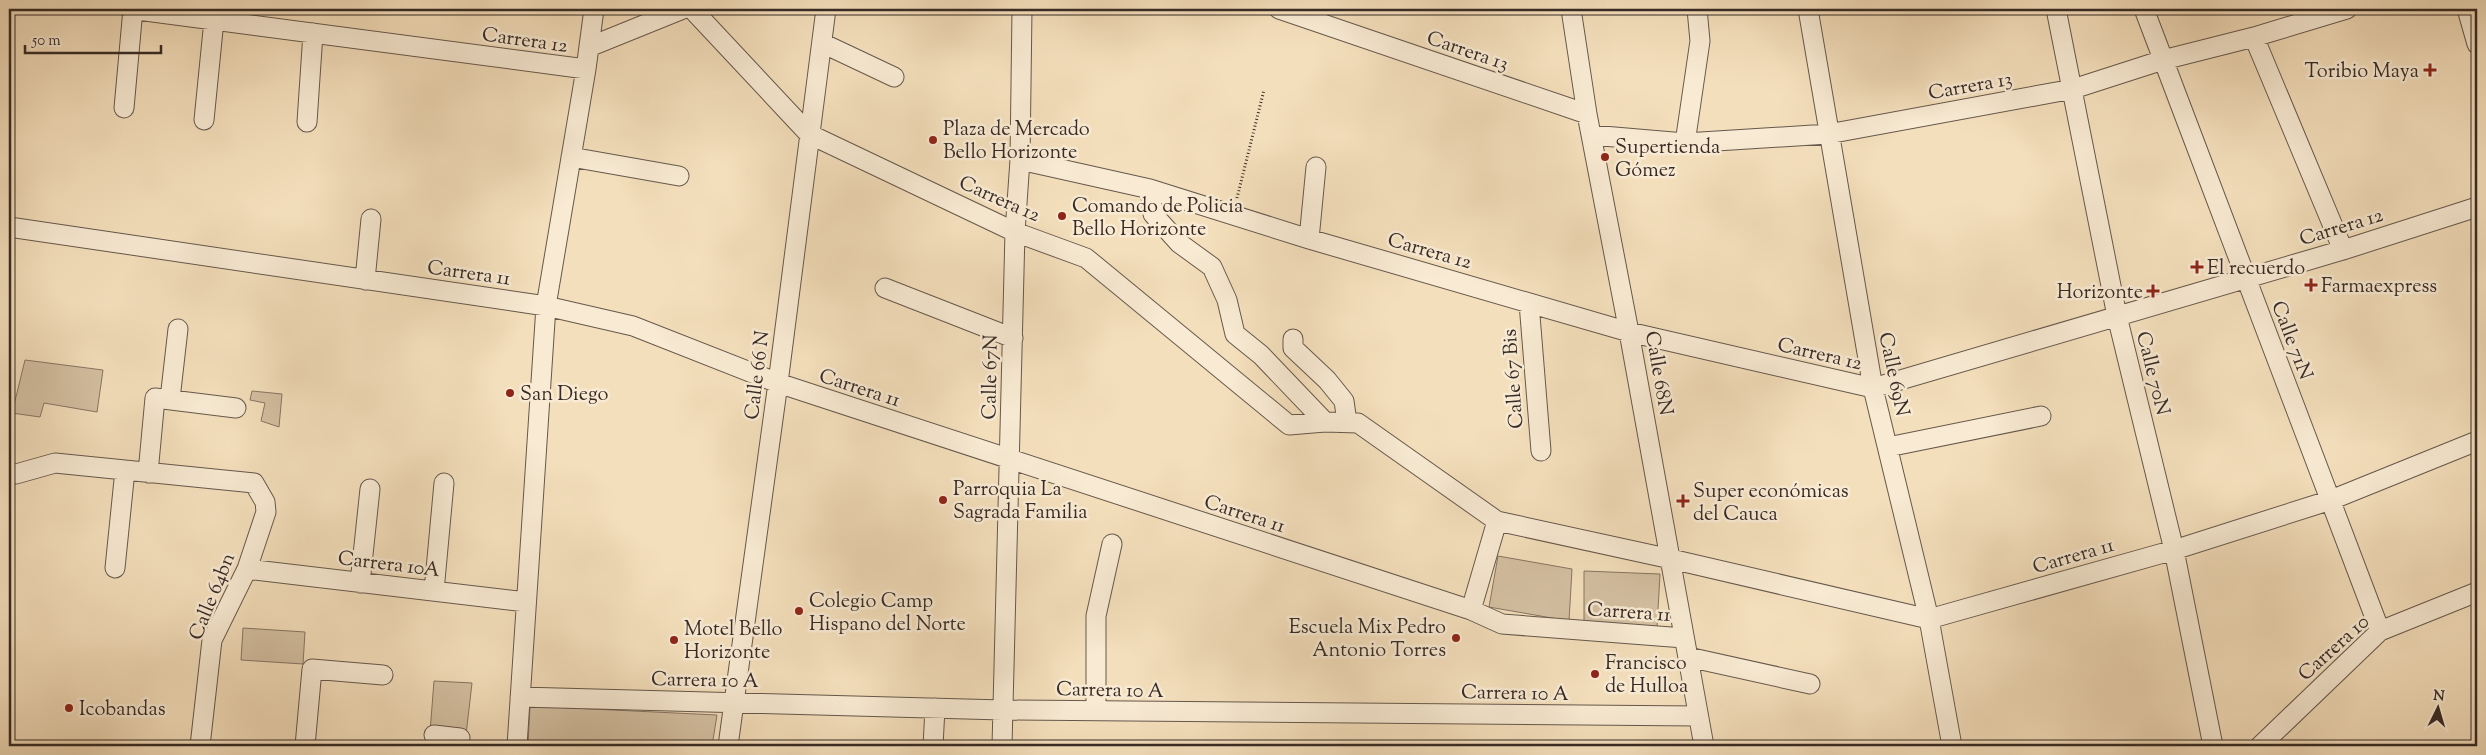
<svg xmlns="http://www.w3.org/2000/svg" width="2486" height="755" viewBox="0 0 2486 755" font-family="'Sorts Mill Goudy',serif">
	<rect width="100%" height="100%" fill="#f4dfbc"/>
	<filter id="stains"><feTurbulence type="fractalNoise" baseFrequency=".004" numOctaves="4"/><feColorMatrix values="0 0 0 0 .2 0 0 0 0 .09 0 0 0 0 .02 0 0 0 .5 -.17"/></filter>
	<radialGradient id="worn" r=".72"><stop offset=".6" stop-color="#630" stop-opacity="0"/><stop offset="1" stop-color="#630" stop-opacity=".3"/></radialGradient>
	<path fill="#d4c0a2" stroke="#867664" d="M25 360 103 370 97 412 44 403 40 417 12 413Z
		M252 391 282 394 279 427 261 421 265 403 250 400Z
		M1498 556 1572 569 1569 621 1489 607Z
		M1584 571 1660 574 1657 628 1584 626Z
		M243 628 305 632 303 664 241 660Z
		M434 681 472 683 466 735 430 732Z
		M530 706 717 715 712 746H528Z"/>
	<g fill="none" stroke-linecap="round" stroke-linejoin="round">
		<defs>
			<path id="street" d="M130 9 586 69
				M692 9 809 134 1015 232 1086 258 1289 425 1325 422 1358 423 1497 521 1671 559 1929 619 2174 550 2331 500 2477 441
				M1279 9 1587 114
				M1571 9 1587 114 1629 332 1704 746
				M1808 9 1873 388 1929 619 1952 746
				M2056 9 2117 316 2174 550 2213 746
				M2144 9 2380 631
				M2467 9 2477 44
				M2254 37 2343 250
				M822 43 894 77
				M589 47 683 9
				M124 108 133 9
				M204 120 214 20
				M307 122 313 33
				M1591 135 1685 143 1828 134 2073 89 2163 60 2254 37 2347 9
				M1685 143 1700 41 1697 9
				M571 157 679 176
				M1020 160 1150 189 1309 239 1629 332 1873 388 2343 250 2477 207
				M1150 189 1153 214 1179 243 1212 267 1227 300 1235 334 1261 355 1325 422
				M9 227 546 306 633 326 778 383 1471 610 1502 624 1684 638
				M1309 239 1316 167
				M365 280 371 219
				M885 288 1013 338
				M1529 303 1541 451
				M1293 339V348L1327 380 1344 401 1347 422
				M170 399 178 329
				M1888 447 2041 416
				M148 473 155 398 236 408
				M9 474H16L55 463 254 483 265 502 266 512 247 569 212 640 200 746
				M115 568 125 470
				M247 569 526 602
				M360 583 370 489
				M434 591 444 483
				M1471 610 1497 521
				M1688 657 1810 684
				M520 697 1003 710 1698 716
				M1096 711V616L1112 544
				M434 735 460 738 459 746
				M305 746 312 669 383 675
				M517 746 546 306 586 69 594 9
				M728 746 778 383 826 9
				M933 746 935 708
				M1002 746 1015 232 1020 160 1022 9
				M2260 746 2380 631 2477 592"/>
		</defs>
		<use href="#street" stroke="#66584c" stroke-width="21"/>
		<path stroke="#372b26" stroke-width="3" stroke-dasharray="1 2.5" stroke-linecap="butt" d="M1237 198 1264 90"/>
		<use href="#street" stroke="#f8ead3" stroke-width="19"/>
	</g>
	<g fill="#8f2418" stroke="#f8ead3" stroke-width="2">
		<path d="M2427.5 62.5h5v5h5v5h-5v5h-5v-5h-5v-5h5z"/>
		<circle cx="933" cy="140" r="5"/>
		<circle cx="1605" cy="157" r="5"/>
		<circle cx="1062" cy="216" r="5"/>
		<path d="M2194.5 259.5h5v5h5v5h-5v5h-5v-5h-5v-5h5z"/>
		<path d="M2308.5 277.5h5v5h5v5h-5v5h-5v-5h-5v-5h5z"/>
		<path d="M2150.5 283.5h5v5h5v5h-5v5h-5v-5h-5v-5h5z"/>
		<circle cx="510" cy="393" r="5"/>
		<circle cx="943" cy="500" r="5"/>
		<path d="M1680.5 493.5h5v5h5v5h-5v5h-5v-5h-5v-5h5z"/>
		<circle cx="799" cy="611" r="5"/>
		<circle cx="1456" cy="638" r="5"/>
		<circle cx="674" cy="640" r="5"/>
		<circle cx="1595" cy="674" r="5"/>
		<circle cx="69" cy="708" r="5"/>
	</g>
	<g text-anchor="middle" stroke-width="5" stroke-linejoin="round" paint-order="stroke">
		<g font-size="20" fill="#372b26" stroke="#f8ead3">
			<text transform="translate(525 39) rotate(8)" y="7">Carrera 12</text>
			<text transform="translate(1468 50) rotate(19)" y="7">Carrera 13</text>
			<text transform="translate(1970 85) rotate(-10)" y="7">Carrera 13</text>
			<text transform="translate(1000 198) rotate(24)" y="7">Carrera 12</text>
			<text transform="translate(2341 226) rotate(-17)" y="7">Carrera 12</text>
			<text transform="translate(1430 250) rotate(16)" y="7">Carrera 12</text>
			<text transform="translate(469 272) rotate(8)" y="7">Carrera 11</text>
			<text transform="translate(2293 340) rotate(69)" y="7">Calle 71N</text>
			<text transform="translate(1820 353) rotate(13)" y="7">Carrera 12</text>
			<text transform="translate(1660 373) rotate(80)" y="7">Calle 68N</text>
			<text transform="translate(2154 373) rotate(76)" y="7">Calle 70N</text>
			<text transform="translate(1895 374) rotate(78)" y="7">Calle 69N</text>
			<text transform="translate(756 375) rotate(-83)" y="7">Calle 66 N</text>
			<text transform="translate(989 377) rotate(-89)" y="7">Calle 67N</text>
			<text transform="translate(1512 379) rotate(-94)" y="7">Calle 67 Bis</text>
			<text transform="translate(860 387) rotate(18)" y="7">Carrera 11</text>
			<text transform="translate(1245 513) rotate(18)" y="7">Carrera 11</text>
			<text transform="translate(2073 555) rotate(-16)" y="7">Carrera 11</text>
			<text transform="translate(389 563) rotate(7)" y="7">Carrera 10A</text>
			<text transform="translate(211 596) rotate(-68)" y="7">Calle 64bn</text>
			<text transform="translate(1629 611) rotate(4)" y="7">Carrera 11</text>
			<text transform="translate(2333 647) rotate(-42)" y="7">Carrera 10</text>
			<text transform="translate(705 679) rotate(1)" y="7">Carrera 10 A</text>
			<text transform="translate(1110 689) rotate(1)" y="7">Carrera 10 A</text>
			<text transform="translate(1515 692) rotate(1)" y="7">Carrera 10 A</text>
		</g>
		<g font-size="20" fill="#372b26" stroke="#f8ead3" text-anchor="start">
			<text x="2419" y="77" text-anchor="end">Toribio Maya</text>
			<text x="943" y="135">Plaza de Mercado<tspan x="943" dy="23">Bello Horizonte</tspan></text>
			<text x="1615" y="153">Supertienda<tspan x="1615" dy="23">Gómez</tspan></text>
			<text x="1072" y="212">Comando de Policia<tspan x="1072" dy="23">Bello Horizonte</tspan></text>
			<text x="2207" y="274">El recuerdo</text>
			<text x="2321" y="292">Farmaexpress</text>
			<text x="2143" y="298" text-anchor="end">Horizonte</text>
			<text x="520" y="400">San Diego</text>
			<text x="953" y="495">Parroquia La<tspan x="953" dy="23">Sagrada Familia</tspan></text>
			<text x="1693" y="497">Super económicas<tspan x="1693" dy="23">del Cauca</tspan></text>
			<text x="809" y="607">Colegio Camp<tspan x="809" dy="23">Hispano del Norte</tspan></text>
			<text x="1446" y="633" text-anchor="end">Escuela Mix Pedro<tspan x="1446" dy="23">Antonio Torres</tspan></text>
			<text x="684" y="635">Motel Bello<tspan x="684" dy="23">Horizonte</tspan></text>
			<text x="1605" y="669">Francisco<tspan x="1605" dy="23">de Hulloa</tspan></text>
			<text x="79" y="715">Icobandas</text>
		</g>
	</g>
	<rect width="2486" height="755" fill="none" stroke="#f4dfbc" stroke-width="30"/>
	<rect x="10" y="10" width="2466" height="735" fill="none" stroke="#372b26" stroke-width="2.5"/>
	<rect x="15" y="15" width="2456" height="725" fill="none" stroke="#372b26"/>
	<g transform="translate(2438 708) rotate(5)" stroke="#f8ead3" stroke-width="4" paint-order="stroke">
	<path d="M0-4L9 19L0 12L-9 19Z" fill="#372b26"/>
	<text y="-8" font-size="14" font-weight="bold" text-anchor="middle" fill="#372b26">N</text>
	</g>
	<path d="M25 45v8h136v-8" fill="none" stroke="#372b26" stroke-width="2.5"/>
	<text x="32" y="45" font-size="15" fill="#372b26" stroke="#f8ead3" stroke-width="4" paint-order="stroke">50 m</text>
	<rect width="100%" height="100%" filter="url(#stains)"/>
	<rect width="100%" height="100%" fill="url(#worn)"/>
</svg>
